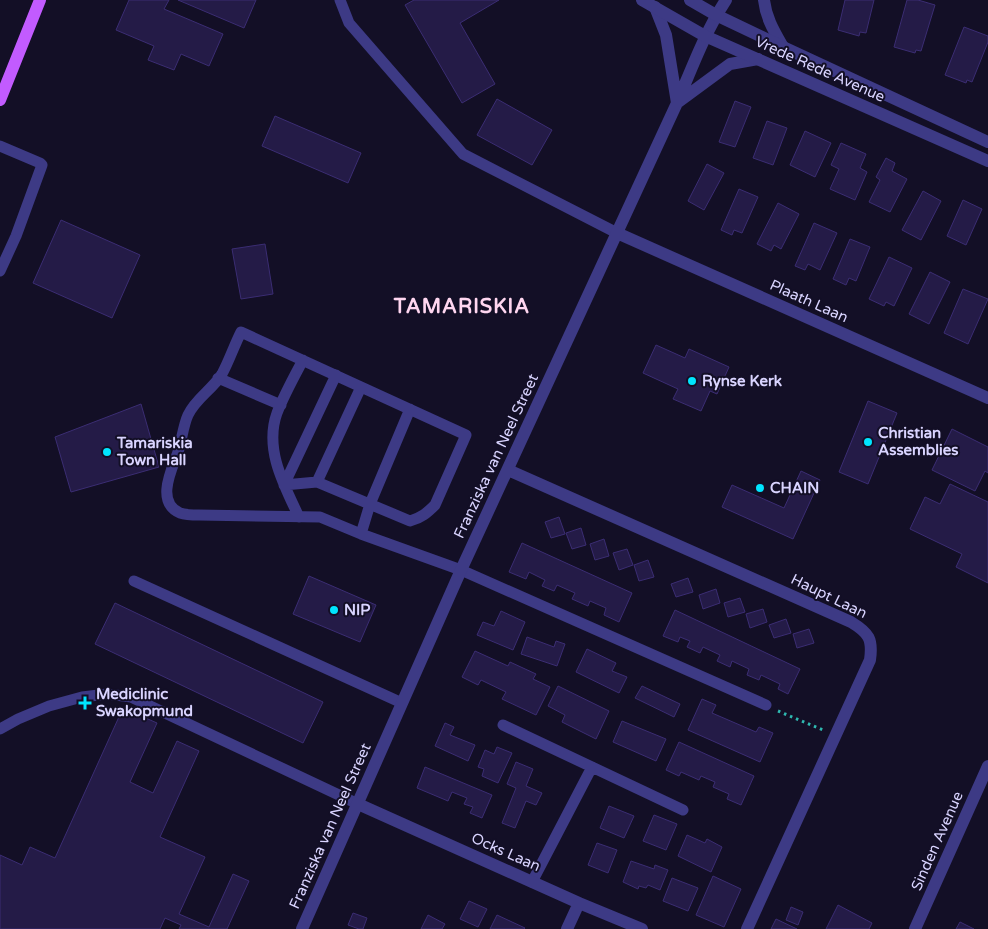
<svg xmlns="http://www.w3.org/2000/svg" width="988" height="929" viewBox="0 0 988 929" font-family="'Varela Round',sans-serif">
	<rect width="100%" height="100%" fill="#130f26"/>
	<path fill="#241b47" stroke="#3b2d73" d="M129 0H169L164 9 223 34 209 66 181 54 174 70 148 60 154 46 116 30Z
		M178 0H256L244 28Z
		M414 0H499L460 23 495 84 462 103 405 5Z
		M845 0H874L866 33 860 32 859 36 838 30Z
		M907 0H918L935 5 921 51 916 50 915 53 894 47Z
		M964 27 988 36V42L972 82 967 80 966 83 945 75Z
		M497 99 552 130 532 165 477 135Z
		M735 101 751 107 735 147 719 142Z
		M275 116 361 153 348 183 262 146Z
		M767 121 787 128 773 165 753 158Z
		M805 131 831 143 815 177 790 165Z
		M841 143 866 154 860 168 867 172 855 200 830 189 839 169 831 165Z
		M886 158 895 163 892 171 907 179 890 212 869 202 880 180 876 177Z
		M707 164 724 173 704 210 688 201Z
		M739 189 758 197 742 233 734 230 732 235 721 230Z
		M923 191 941 201 921 240 902 230Z
		M963 200 982 209 966 245 947 236Z
		M778 203 799 214 781 249 774 245 771 251 757 244Z
		M61 220 140 255 112 318 33 283Z
		M814 223 837 233 820 270 808 264 805 270 795 266Z
		M850 239 870 247 856 281 849 278 846 285 833 279Z
		M265 244 273 294 241 299 232 249Z
		M889 257 912 268 894 306 886 302 884 306 869 299Z
		M930 272 950 282 929 324 909 314Z
		M963 289 988 299 968 344 944 333Z
		M656 345 685 358 689 349 729 367 717 394 710 391 701 411 673 399 678 389 643 373Z
		M868 401 897 413 868 484 839 472Z
		M141 404 159 467 71 492 55 437Z
		M952 429 988 447V473L985 471 975 491 932 470Z
		M801 471 820 480 793 539 722 507 732 485 784 508Z
		M950 484 988 502V583L956 567 962 554 910 529 925 497 940 504Z
		M559 517 565 534 551 538 545 522Z
		M581 528 586 545 572 549 566 533Z
		M604 539 609 556 595 560 590 544Z
		M522 543 632 593 619 622 604 615 606 608 590 601 588 606 572 599 575 593 557 585 554 591 542 586 545 580 529 572 526 579 509 572Z
		M627 549 633 565 619 570 613 553Z
		M648 560 654 577 639 581 634 565Z
		M309 576 376 605 360 642 293 614Z
		M688 578 693 592 676 597 671 584Z
		M716 589 720 603 703 609 699 595Z
		M740 598 745 612 728 617 724 603Z
		M115 603 323 702 303 743 95 644Z
		M763 609 767 622 750 628 746 614Z
		M675 610 800 669 788 694 778 689 780 684 761 675 759 680 747 675 749 669 732 661 730 667 717 661 720 655 703 647 700 653 687 647 690 641 680 637 678 642 663 636Z
		M501 611 525 622 513 650 477 635 483 622 494 626Z
		M786 619 791 633 774 638 769 625Z
		M809 629 814 643 797 648 793 634Z
		M527 637 554 647 556 641 565 644 557 666 521 654Z
		M587 649 616 663 612 671 627 677 619 693 576 672Z
		M475 651 508 666 510 662 536 674 533 679 550 687 536 715 502 699 506 692 481 680 478 685 462 677Z
		M558 686 609 711 596 739 562 722 565 715 548 706Z
		M642 686 680 704 674 717 635 698Z
		M702 699 716 705 712 713 756 732 759 727 773 733 760 762 688 730Z
		M123 708 157 723 130 782 153 793 177 741 199 751 160 837 205 857 179 914 209 927 233 874 249 881 227 929H179L181 925 165 918 160 929H0V855L22 865 30 847 55 858Z
		M622 721 666 739 656 761 613 742Z
		M445 723 454 727 450 735 475 745 468 761 435 746Z
		M679 742 754 776 741 805 727 799 729 794 713 787 715 782 701 776 699 780 681 772 679 776 666 770Z
		M497 747 512 753 498 783 482 776 484 769 478 767 485 750 494 754Z
		M516 762 533 769 526 786 542 793 536 805 526 801 515 828 502 823 516 788 507 784Z
		M425 767 492 795 482 818 470 813 473 807 464 804 467 798 452 792 448 801 417 788Z
		M609 806 634 816 624 838 600 828Z
		M654 815 677 824 666 850 643 841Z
		M687 835 705 843 707 839 722 847 711 872 678 856Z
		M597 843 617 850 608 873 588 865Z
		M631 861 654 869 655 865 668 870 660 890 648 885 646 888 639 886 638 889 623 882Z
		M713 876 741 889 724 927 696 915Z
		M672 878 698 888 688 911 663 901Z
		M469 901 487 909 478 927 460 919Z
		M838 905 872 923 869 929H826Z
		M791 907 803 912 798 925 786 920Z
		M353 913 367 918 363 929H359L348 925Z
		M428 915 445 924 442 929H421Z
		M497 915 525 928 524 929H490Z
		M776 919 797 929H771Z
		M960 922 974 929H956Z"/>
	<g fill="none" stroke-linecap="round" stroke-linejoin="round">
		<path stroke="#2fb8b0" stroke-width="3" stroke-dasharray="2.5 4" stroke-linecap="butt" d="M778 711 823 730"/>
		<path stroke="#3d3a85" stroke-width="11" d="M340 0 349 23 463 154 617 233
			M0 146 40 163 42 165 16 236 0 271
			M218 378 281 405
			M317 482 410 521C421 518 427 513 435 505L466 435 241 332C234 346 229 361 222 374 212 390 196 398 188 415 183 426 182 440 178 452 172 469 155 502 180 513 186 515 193 515 199 515L320 517 361 534 461 570 766 705
			M284 485 317 482 361 387
			M284 485 336 375
			M299 517C284 485 264 449 277 413 284 395 294 377 303 360
			M361 534 370 504 410 409
			M134 581 402 703
			M503 725 683 810
			M0 729 18 719 49 706 82 697 107 694 131 697 358 804
			M532 882 592 767"/>
		<path stroke="#3d3a85" stroke-width="12" d="M764 0C766 18 774 31 783 47
			M655 7 666 35 677 103 730 64 758 59
			M617 233 988 398
			M508 470 851 622C869 633 873 639 870 660L747 929
			M358 804 579 903 642 929
			M302 929 461 570 677 103C692 68 705 32 726 0
			M567 929 579 903
			M915 929 988 766"/>
		<path stroke="#3d3a85" stroke-width="12" d="M642 0 705 36 988 161
			M690 0 716 15 783 47 988 142"/>
		<path stroke="#c25bff" stroke-width="12" d="M0 100 40 0"/>
	</g>
	<g fill="#00e5ff" stroke="#130f26" stroke-width="2">
		<circle cx="692" cy="381" r="5"/>
		<circle cx="868" cy="442" r="5"/>
		<circle cx="107" cy="452" r="5"/>
		<circle cx="760" cy="488" r="5"/>
		<circle cx="334" cy="610" r="5"/>
		<path d="M82.5 695.5h5v5h5v5h-5v5h-5v-5h-5v-5h5z"/>
	</g>
	<g text-anchor="middle" stroke-width="4" stroke-linejoin="round" paint-order="stroke">
		<g font-size="15" fill="#d9d4ff" stroke="#130f26">
			<text transform="translate(820 69) rotate(24)" y="5">Vrede Rede Avenue</text>
			<text transform="translate(809 301) rotate(24)" y="5">Plaath Laan</text>
			<text transform="translate(496 456) rotate(-65)" y="5">Franziska van Neel Street</text>
			<text transform="translate(829 596) rotate(26)" y="5">Haupt Laan</text>
			<text transform="translate(330 826) rotate(-66)" y="5">Franziska van Neel Street</text>
			<text transform="translate(937 841) rotate(-66)" y="5">Sinden Avenue</text>
			<text transform="translate(506 852) rotate(24)" y="5">Ocks Laan</text>
		</g>
		<g font-size="15" font-weight="bold" fill="#d9d4ff" stroke="#130f26" text-anchor="start">
			<text x="702" y="386">Rynse Kerk</text>
			<text x="878" y="438">Christian<tspan x="878" dy="17">Assemblies</tspan></text>
			<text x="117" y="448">Tamariskia<tspan x="117" dy="17">Town Hall</tspan></text>
			<text x="770" y="493">CHAIN</text>
			<text x="344" y="615">NIP</text>
			<text x="96" y="699">Mediclinic<tspan x="96" dy="17">Swakopmund</tspan></text>
		</g>
		<g font-size="20" font-weight="bold" letter-spacing="1" fill="#ffd6f0" stroke="#130f26">
			<text x="462" y="313">TAMARISKIA</text>
		</g>
	</g>
</svg>
